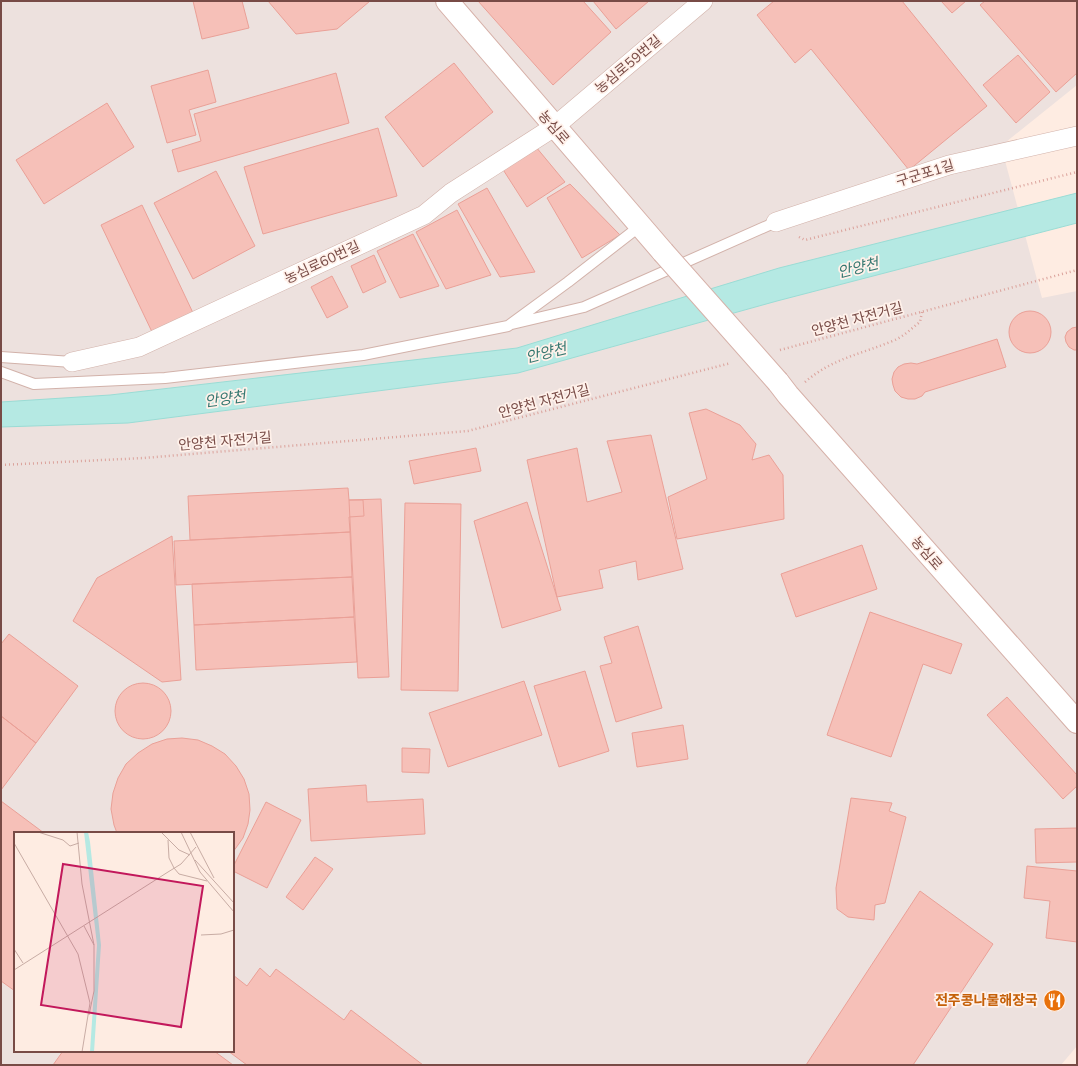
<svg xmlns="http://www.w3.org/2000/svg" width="1078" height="1066" viewBox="0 0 1078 1066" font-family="'Nunito Sans','Noto Sans KR',sans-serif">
	<rect width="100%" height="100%" fill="#feece2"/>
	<path fill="#ede1de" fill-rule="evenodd" d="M1 1H1077V85L1001 146 1042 298 1077 291V1046L1061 1065H1ZM15 833H233V1051H15Z"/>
	<path fill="#b5e9e3" stroke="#9adcd5" d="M1077 193V223L777 301 518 373 128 423 1 427V402L110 395 517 348 779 268Z"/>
	<path fill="#f6c0b8" stroke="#eaa097" d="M193 1H242L249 28 202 39Z
		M268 1H370L337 29 296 34Z
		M478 1H583L611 32 553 85Z
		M593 1H649L616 29Z
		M774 1H902L987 106 909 170 811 49 795 63 757 15Z
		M941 1H966L952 13Z
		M985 1H1076L1077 2V73L1056 92 980 5Z
		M1018 55 1050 92 1016 123 983 85Z
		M454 63 493 112 423 167 385 117Z
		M208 70 216 102 189 110 196 135 167 143 151 86Z
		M336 73 349 123 178 172 172 150 201 141 194 114Z
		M107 103 134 147 44 204 16 160Z
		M378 128 397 196 263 234 244 167Z
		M536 147 565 182 527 207 502 168Z
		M216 171 255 246 193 279 154 203Z
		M570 184 620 235 582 258 547 198Z
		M487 188 535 272 500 277 458 204Z
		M142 205 194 315 153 334 101 225Z
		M457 210 491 275 446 289 416 232Z
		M413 234 439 286 400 298 377 251Z
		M374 255 386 282 363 293 351 266Z
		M332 276 348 307 327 318 311 287Z
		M1009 332a21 21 0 1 1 42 0a21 21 0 1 1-42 0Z
		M1077 327V350H1074L1069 347 1066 342 1065 337 1067 332 1072 328Z
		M997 339 1006 367 925 392 922 396 915 399H908L901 397 895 391 893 385 892 379 894 372 898 367 904 364 911 363 917 364Z
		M706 409 740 425 756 444 752 460 769 455 783 475 784 519 677 539 668 497 707 479 689 413Z
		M651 435 683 569 638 580 636 561 599 570 603 588 557 597 527 460 577 448 587 502 622 492 607 441Z
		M476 448 481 471 414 484 409 461Z
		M348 488 349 500H363L364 516 349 517 350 532 190 540 188 496Z
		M381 499 389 677 358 678 349 500Z
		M527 502 561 610 502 628 474 521Z
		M405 503 461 504 458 691 401 690Z
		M350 532 352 577 176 585 174 541Z
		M172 536 181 680 162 682 73 621 97 578Z
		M862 545 877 589 796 617 781 574Z
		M352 577 354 617 194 625 192 584Z
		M870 612 962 644 951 674 923 664 891 757 827 735Z
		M354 617 357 662 196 670 194 625Z
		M638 626 662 708 616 722 600 666 612 663 604 637Z
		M9 634 78 686 36 743 1 716V644Z
		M585 671 609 751 559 767 534 686Z
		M524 681 542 735 448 767 429 713Z
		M115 711a28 28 0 1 1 56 0a28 28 0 1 1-56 0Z
		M1007 697 1077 775V786L1063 799 987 715Z
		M1 716 36 743 1 790Z
		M683 725 688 759 637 767 632 733Z
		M182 738 198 740 212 746 225 754 236 766 244 779 249 794 250 810 248 824 243 838 233 852V833H117L114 825 111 809 113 793 118 778 126 764 138 753 152 744 167 739Z
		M402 748 430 749 429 773 402 772Z
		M366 785 367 802 423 799 425 834 311 841 308 789Z
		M851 798 892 803 889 811 906 817 885 903 875 905 874 920 848 917 837 909 836 888Z
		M1 801 44 833H15V991L1 981Z
		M266 802 301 820 267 888 233 871V867Z
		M1077 828V862L1036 863 1035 829Z
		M315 857 333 869 303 910 286 897Z
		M1027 866 1077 871V942L1046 938 1050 901 1024 898Z
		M920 891 993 944 913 1065H806Z
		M260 968 270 977 276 969 344 1020 351 1010 423 1065H247L228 1051H233V975L247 986Z
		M63 1051H214L233 1065H53Z"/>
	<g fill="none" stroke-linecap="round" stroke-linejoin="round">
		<defs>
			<path id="lane" d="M512 324 584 307 776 222
				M1 357 72 362
				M1 372 34 384 165 378 363 355 508 326 568 282 640 226"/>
			<path id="street" d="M776 222 949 165 1077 136
				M72 362 139 347 424 215 451 193 554 127 703 1"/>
			<path id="secondary" d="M447 1 663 252
				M778 382 788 395 1077 722"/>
		</defs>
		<use href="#lane" stroke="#d2b2aa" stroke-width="12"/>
		<use href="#street" stroke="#d2b2aa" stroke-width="20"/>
		<use href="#secondary" stroke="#d6b0a8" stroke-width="24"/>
		<path stroke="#dba29b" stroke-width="2.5" stroke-dasharray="1 3" stroke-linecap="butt" d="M799 237 805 240 1077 172
			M780 350 1077 270
			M805 382C833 358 862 354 895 340 904 336 912 328 920 322L922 312
			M1 465 144 458 468 431 731 363"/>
		<use href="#lane" stroke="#fff" stroke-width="10"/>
		<use href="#street" stroke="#fff" stroke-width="19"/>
		<use href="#secondary" stroke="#fff" stroke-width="22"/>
		<defs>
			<path id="secondary-bridge" d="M663 252 778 382"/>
		</defs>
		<use href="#secondary-bridge" stroke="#d6b0a8" stroke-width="24" stroke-linecap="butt"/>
		<use href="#secondary-bridge" stroke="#fff" stroke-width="22"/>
	</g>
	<defs>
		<symbol id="restaurant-disc" viewBox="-11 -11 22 22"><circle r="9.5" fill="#e8710a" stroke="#fff1ea"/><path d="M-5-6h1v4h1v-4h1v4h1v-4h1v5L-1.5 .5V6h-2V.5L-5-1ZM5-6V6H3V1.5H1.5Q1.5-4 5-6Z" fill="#fff"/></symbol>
	</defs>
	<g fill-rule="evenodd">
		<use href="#restaurant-disc" x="1042" y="988" width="25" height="25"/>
	</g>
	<g text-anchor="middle" stroke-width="3.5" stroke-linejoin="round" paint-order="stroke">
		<g font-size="14" fill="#784b46" stroke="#fff1ea">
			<text transform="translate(628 64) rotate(-40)" y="5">농심로59번길</text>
			<text transform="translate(554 127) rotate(49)" y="5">농심로</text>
			<text transform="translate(925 173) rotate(-17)" y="5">구군포1길</text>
			<text transform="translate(322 262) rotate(-25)" y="5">농심로60번길</text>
			<text transform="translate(857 319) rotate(-15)" y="5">안양천 자전거길</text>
			<text transform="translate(544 401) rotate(-15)" y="5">안양천 자전거길</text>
			<text transform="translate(225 441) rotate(-5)" y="5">안양천 자전거길</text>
			<text transform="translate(927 553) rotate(49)" y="5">농심로</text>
		</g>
		<g font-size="14" font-weight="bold" fill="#c56008" stroke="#fff1ea" text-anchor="end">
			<text x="1038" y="1005">전주콩나물해장국</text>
		</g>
		<g font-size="15" font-style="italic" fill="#367871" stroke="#fff1ea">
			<text transform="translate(858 268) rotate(-14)" y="5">안양천</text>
			<text transform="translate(546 353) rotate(-14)" y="5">안양천</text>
			<text transform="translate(225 399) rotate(-8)" y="5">안양천</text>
		</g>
	</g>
	<g transform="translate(14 832)">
		<rect width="220" height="220" fill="#feece2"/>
		<path d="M70 0H74L76 10 87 113 80 220H76L83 113Z" fill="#b5e9e3"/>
		<path fill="none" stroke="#c8aca4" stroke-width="1" d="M24 0 49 8 56 14 65 11M63 0 68 52 80 113M147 0 165 18 176 23M167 0 186 40 220 80M176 0 200 46M154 8 155 26 160 36 165 42 193 49M0 11 64 122 76 171 68 220M181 28 220 71M70 94 80 113V159L75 183M187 103 207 102 220 98M0 117 9 131M0 138 154 40 167 32 182 15"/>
		<path fill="#c2185b" fill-opacity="0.15" stroke="#c2185b" stroke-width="2" d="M49 32 189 54 167 195 27 173Z"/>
		<rect width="220" height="220" fill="none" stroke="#784b46" stroke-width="2"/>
	</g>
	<rect width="1078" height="1066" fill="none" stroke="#784b46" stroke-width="4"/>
</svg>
